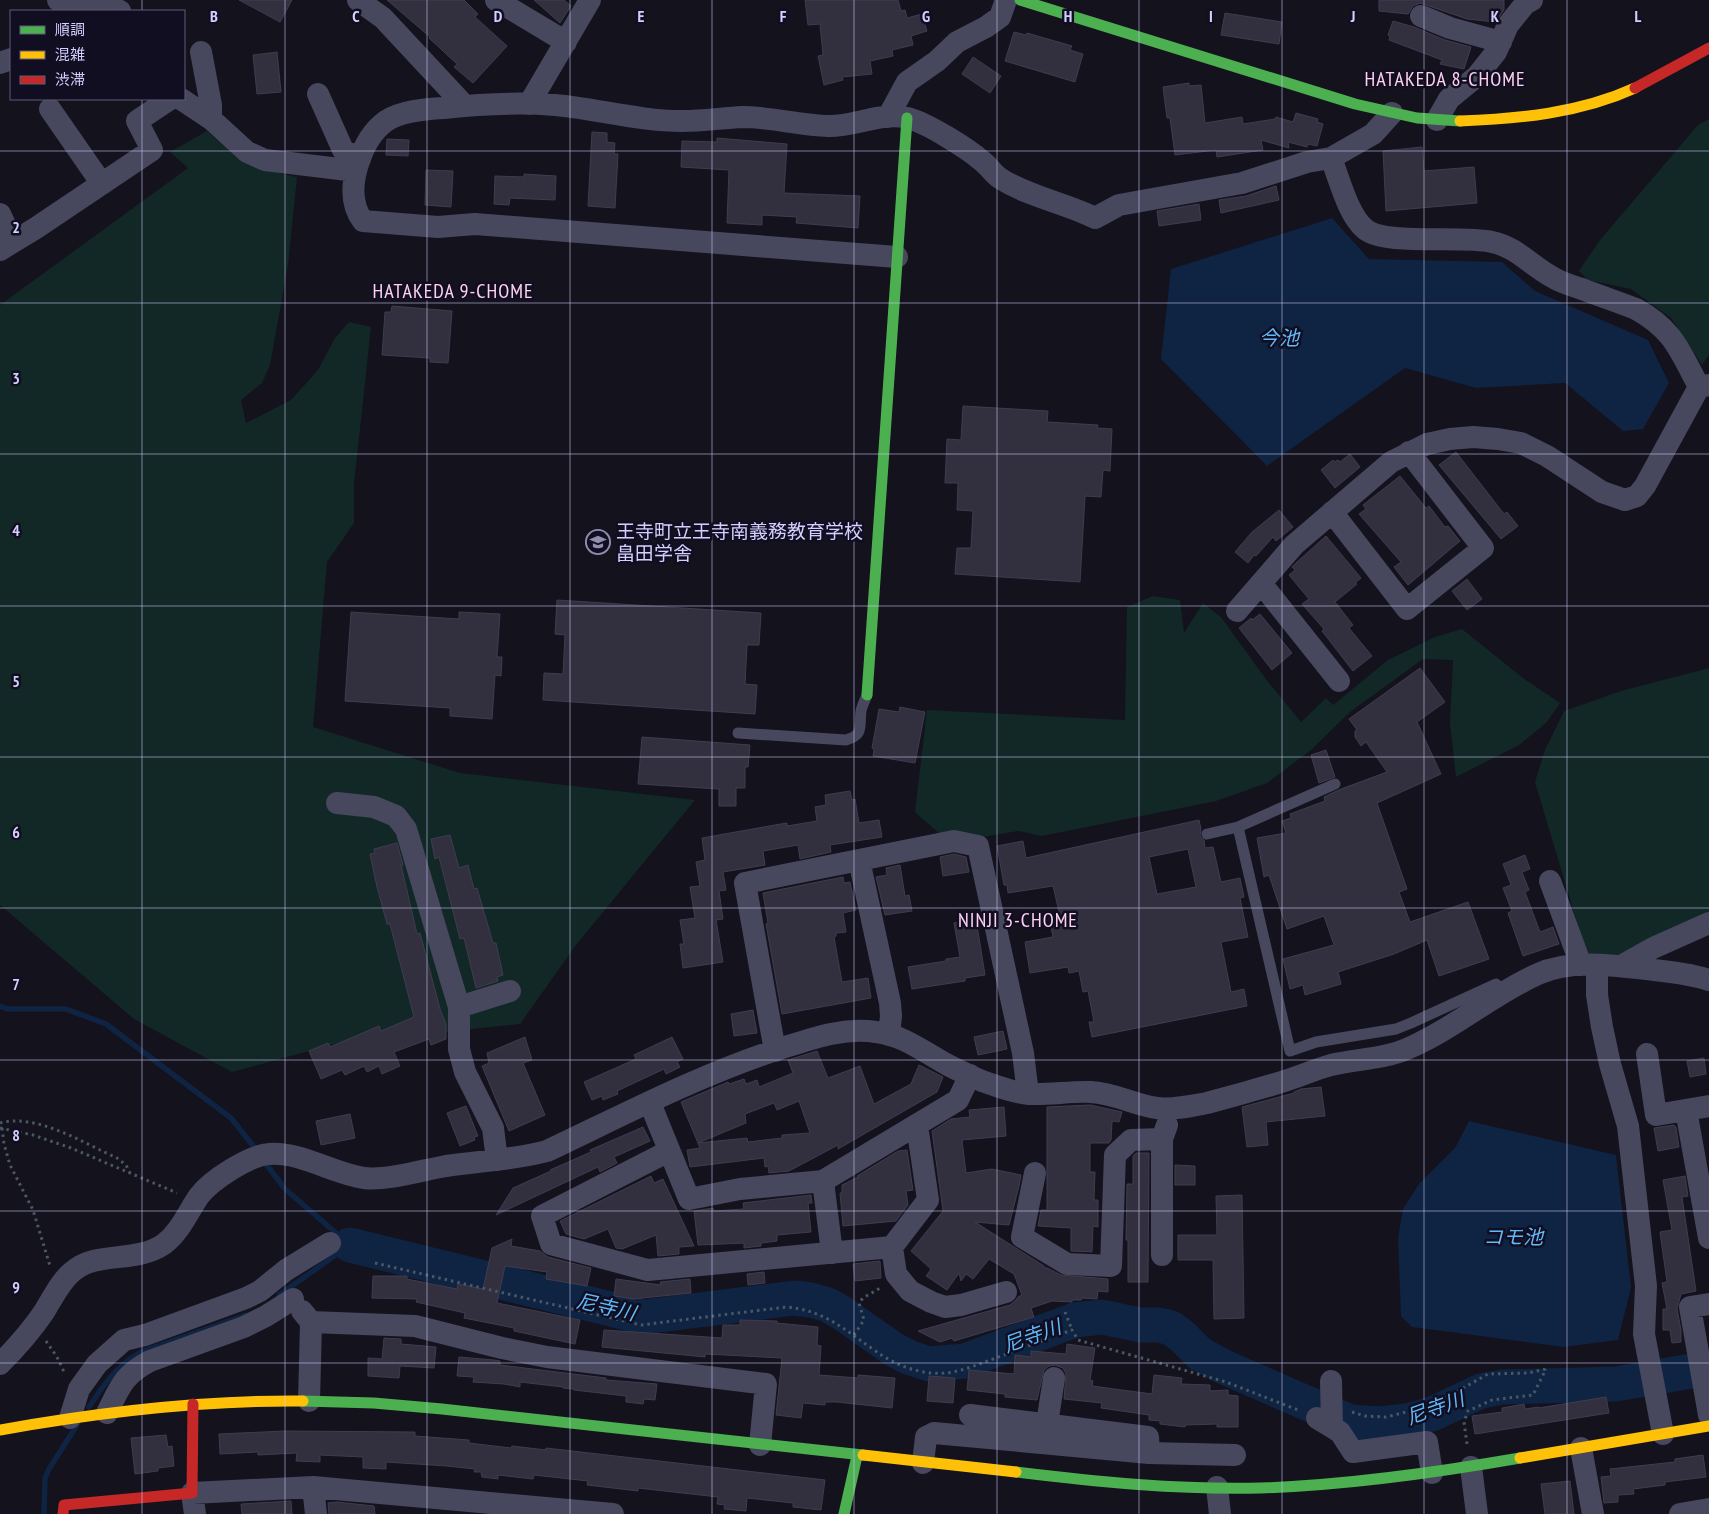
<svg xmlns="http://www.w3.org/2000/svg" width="1709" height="1514" viewBox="0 0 1709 1514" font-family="'PT Sans Narrow','Noto Sans JP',sans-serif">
	<rect width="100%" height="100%" fill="#14121d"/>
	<path fill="#112827" d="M1709 119V355L1702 365 1671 318 1631 289 1588 280 1579 271 1600 240 1698 125Z
		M207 131 242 162 262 169 297 177 288 265 270 365 262 383 241 400 246 423 291 400 318 370 335 338 349 322 371 327 354 484V523L327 562 313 727 460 773 695 800 576 945 520 1024 339 1043 232 1072 134 1019 0 905V305L188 168 170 152Z
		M1153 596 1180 600 1184 633 1203 603 1221 617 1265 678 1301 722 1326 698 1333 705 1388 660 1435 637 1462 629 1523 678 1560 703 1547 722 1519 745 1456 777 1450 723 1453 660 1423 659 1350 712 1311 750 1267 783 1216 801 1042 836 1018 831 983 837 941 835 915 812 927 710 1125 720 1127 607Z
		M1709 668V913L1621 958 1586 953 1535 782 1545 750 1564 711 1621 691Z"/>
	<path fill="#0f2342" d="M1332 218 1369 259 1502 262 1535 291 1648 340 1669 383 1643 429 1623 431 1565 383 1476 388 1405 368 1267 466 1161 359 1171 269Z
		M1469 1121 1616 1155 1631 1287 1618 1340 1563 1347 1412 1327 1401 1316 1398 1238 1403 1209 1419 1184 1455 1148Z"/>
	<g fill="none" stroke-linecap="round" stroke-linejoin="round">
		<path stroke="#0f2342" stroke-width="5.5" d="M0 1006 7 1009H66L106 1024 231 1118 258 1152
			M263 1160 285 1189 350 1245 279 1295
			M89 1407C104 1384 118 1364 143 1351L246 1315
			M44 1514 45 1478 49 1469 77 1425"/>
		<path stroke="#0f2342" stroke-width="35" d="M350 1245 643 1317 794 1298 811 1300 828 1305 842 1313 893 1349 908 1357 929 1364 965 1361 1075 1320 1102 1317 1140 1325H1159L1171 1328 1183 1337 1200 1354 1224 1367 1350 1422 1379 1424 1407 1421 1432 1414 1481 1391 1502 1387 1616 1384 1709 1368"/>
	</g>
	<path fill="#32303f" stroke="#3f3c50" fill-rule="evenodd" d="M239 0H292L280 22Z
		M387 0H464L478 14 475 17 507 46 473 83 454 67 457 64 429 38 430 37Z
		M534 0H564L571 6 560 23Z
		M805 0H898L901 11 905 10 907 18 922 14 927 31 911 36 913 45 892 50 893 56 870 61 872 74 842 77 843 80 824 85 818 56 823 55 820 24 808 25Z
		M1379 0H1504V10L1495 22 1467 19 1420 3 1413 6 1408 14 1379 11Z
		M1225 13 1282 22 1279 44 1221 35Z
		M1393 21 1414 27 1445 40 1471 47 1464 69 1440 64 1442 60 1389 40 1390 36 1388 35Z
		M1014 32 1026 35 1027 33 1072 46 1070 50 1083 54 1075 82 1005 61Z
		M277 52 281 92 257 94 253 55Z
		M973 57 1001 76 990 93 962 74Z
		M1189 83V86L1201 85 1205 123 1242 117 1243 124 1275 119 1276 117 1293 122 1296 113 1318 119 1317 122 1323 124 1317 146 1308 144 1307 147 1288 142 1289 148 1261 140 1263 150 1217 157 1216 150 1175 155 1170 118H1167L1163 87Z
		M592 132 607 133V142L615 143 614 154H618L615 208 588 206Z
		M717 138 787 144 784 193 860 196 858 228 796 223 797 217 762 215V225L727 223 729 170 681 167 682 141 717 142Z
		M387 139 409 140 408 156 386 155Z
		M1422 147 1424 171 1474 167 1477 203 1386 211 1383 151Z
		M426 170 453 171 451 207 425 205Z
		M524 174 556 176 555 200 510 198 509 205 494 204 495 176 524 177Z
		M1276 186 1279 200 1221 213 1219 200 1246 196Z
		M1199 204 1201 220 1159 226 1157 211Z
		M392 306 452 311 448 363 430 362V358L382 355 385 312H391Z
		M963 406 1048 411 1047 422 1098 425 1097 428 1112 429 1110 471 1103 470 1101 497 1085 496 1080 582 955 574 957 548H971L973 511 957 510 958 483H945L947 439 961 440Z
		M1456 452 1504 514 1507 512 1518 526 1501 539 1439 465Z
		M1350 454 1360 467 1335 488 1321 470 1333 460 1334 462 1338 460 1340 462Z
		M1400 476 1426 508 1429 506 1445 527 1448 526 1460 541 1408 585 1394 567 1401 562 1359 514 1366 509 1363 505Z
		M1279 510 1293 527 1276 541 1273 537 1256 556 1254 555 1248 563 1235 552 1252 532Z
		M1326 536 1361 578 1355 583 1357 584 1335 602 1353 625 1349 628 1372 656 1353 671 1322 631 1324 629 1302 604 1309 599 1289 575 1295 570 1292 567 1297 562Z
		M1467 579 1482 599 1467 610 1452 591Z
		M557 600 761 613 759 645H747L745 684 757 685 755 714 543 700 544 673 563 674 565 635 555 634Z
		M351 612 459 619V612L500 614 497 657H502L501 676 495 675 492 719 450 716V708L345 701Z
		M1260 614 1292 653 1272 670 1239 628 1251 618 1252 620Z
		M1420 668 1445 702 1417 722 1441 774 1377 803 1407 889 1399 892 1410 922 1468 902 1489 959 1439 976 1427 940 1394 954 1338 972 1341 984 1305 995 1303 985 1290 989 1283 959 1334 945 1324 916 1287 929 1269 875 1264 877 1257 838 1286 833 1282 821 1291 818 1290 814 1325 801 1324 797 1341 789 1387 772 1366 742 1361 746 1355 737V731L1357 730 1349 719Z
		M900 707 925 712 915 763 873 756 874 749 872 748 879 709 899 712Z
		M642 737 750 745 748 767H745V788H736V806H719V789L638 784Z
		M1326 750 1335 777 1319 783 1311 755Z
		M850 791 852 800 855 799 859 823 879 820 882 837 830 845 831 852 800 859 798 845 763 851 765 865 723 872 726 890 719 891 723 919 716 920 723 962 683 968 680 944H684L680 920 695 918 690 887 700 886 696 862 705 860 702 838 775 825 787 823V826L817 821 815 807 826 805 825 795Z
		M1199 820 1201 829 1200 836 1204 840 1205 848 1213 847 1221 882 1240 878 1244 897 1240 898 1248 937 1221 942 1231 992 1244 989 1247 1006 1092 1037 1089 1022H1094L1088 991 1083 992 1079 971 1069 973 1068 967 1030 973 1025 942 1053 937 1049 918 1060 916 1053 886 1008 893 1007 885H1004L997 846 1023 841 1026 858ZM1188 849 1196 887 1157 894 1149 857Z
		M450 835 459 868 468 865 474 889 477 888 493 943H496L503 975 497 977 498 981 476 988 464 938 460 939 439 857 435 859 431 839Z
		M397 843 403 865H401L417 934 420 933 440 1009 446 1024V1039L431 1045 429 1039 394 1052 400 1066 382 1074 379 1066 367 1072 364 1066 345 1075 342 1070 321 1079 309 1051 328 1043 330 1047 379 1026 381 1031 414 1017 390 924H387L377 887 370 854 375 853 374 849Z
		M954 854 966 857 969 872 943 876 940 857Z
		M1525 855 1530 869 1522 872 1529 890 1525 892 1540 932 1553 927 1559 944 1523 956 1508 913 1512 911 1503 888 1511 885 1503 864Z
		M900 865 905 896 909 895 912 911 885 915 876 877 887 875 886 868Z
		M843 877 844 883 850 882 856 910 843 913 846 932 836 933V936L834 937 842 982 868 978 871 998 782 1014 766 924 768 923 763 893Z
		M976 919 985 975 965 978V981L912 989 908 967 946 961V959L960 957 954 923Z
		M753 1010 757 1033 734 1036 731 1014Z
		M1003 1031 1007 1049 978 1055 974 1037Z
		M525 1037 532 1060 523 1063 545 1115 509 1131 482 1066 489 1063 487 1053Z
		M672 1037 683 1059 677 1062 680 1067 666 1074 664 1069 617 1091 618 1094 603 1100 602 1096 592 1100 584 1082 636 1059 634 1055Z
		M817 1051 828 1078 860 1066 874 1104 911 1084 919 1065 943 1077 937 1092 838 1149V1145L789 1171 769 1173 768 1166 765 1167 764 1158 690 1167 687 1150 700 1148 681 1102 728 1082 729 1084 744 1079 746 1084 757 1080 759 1087 793 1073 788 1060ZM799 1101 810 1133 782 1135V1138L748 1142 747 1138 698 1143 746 1123 745 1114 774 1103 777 1110Z
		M1704 1058 1706 1074 1690 1077 1687 1061Z
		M1321 1087 1325 1116 1266 1122 1268 1145 1247 1147 1242 1107 1294 1093V1092L1301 1089Z
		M1090 1105 1122 1112 1119 1122 1112 1121 1111 1140 1109 1143H1090V1172H1095L1094 1200H1098V1227L1093 1226 1092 1252 1071 1251V1228L1038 1226 1041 1210H1047V1107Z
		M466 1106 478 1136 474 1137 475 1140 460 1146 447 1113Z
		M1004 1107 1006 1136 962 1140 966 1173 992 1169 1021 1175 1019 1186 1009 1225 975 1222 1044 1266 1045 1268H1047L1061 1275 1108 1279V1292L1098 1291 1097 1299 1082 1298 1081 1300H1072V1302L1052 1301 1031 1308 1034 1317 954 1341 952 1338 940 1342 918 1331 1010 1305 1015 1301 1018 1297 1022 1295 1014 1274 989 1259 973 1279 966 1274 961 1281 959 1273 947 1290 926 1276 931 1269 911 1251 943 1211 932 1131 951 1119 970 1117 969 1110Z
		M350 1114 355 1138 321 1145 316 1121Z
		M1674 1125 1676 1127 1679 1147 1658 1151 1654 1128Z
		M643 1127 650 1141 614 1157 617 1163 600 1172 598 1167 496 1215 513 1188 551 1171 550 1170 591 1152 590 1150Z
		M907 1150 913 1190 906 1191 908 1205 896 1221 843 1226 840 1193H842V1185L858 1177 857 1176 898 1151Z
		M1136 1153H1149L1148 1282H1128V1240H1126L1127 1184H1133V1156Z
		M1175 1165 1195 1166V1185H1175Z
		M651 1176 654 1183 663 1179 694 1246 679 1247V1254L658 1256 656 1235 622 1249 616 1248 608 1229 584 1239 566 1234 560 1221Z
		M1685 1176 1688 1196 1682 1197 1696 1291 1681 1294 1677 1309 1681 1330V1342L1672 1343 1670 1330H1663V1309H1667L1662 1283 1667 1282 1660 1232 1672 1230 1663 1180Z
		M811 1195 812 1203H808L811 1232 777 1235V1241L761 1243V1246L744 1248V1243L698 1245 694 1211 713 1208 714 1211 744 1209 743 1203Z
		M1242 1195 1244 1318 1214 1319 1213 1260H1178V1235H1217L1216 1196Z
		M512 1239 511 1246 540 1251 548 1257 591 1268 587 1286 546 1279 547 1272 505 1266 497 1303 580 1320 575 1344 514 1331V1328L464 1318 465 1313 416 1302 417 1299 372 1298 373 1276H407V1279L457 1289 458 1284 483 1289 492 1248Z
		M880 1261 881 1278 855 1281 853 1264Z
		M764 1272 765 1283 748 1285 747 1274Z
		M616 1279 661 1285 660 1282 690 1279 691 1293 633 1299 614 1296Z
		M740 1320 777 1321V1323L818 1327 817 1345 821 1346 819 1375 858 1378V1375L895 1378 892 1408 837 1402H825V1405L803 1403 801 1418 776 1415 782 1358 705 1354V1357L602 1347 604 1330 722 1338 723 1325H740Z
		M384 1338 401 1339V1344L436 1347 434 1368 400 1366 399 1378 368 1376V1358L382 1359Z
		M1067 1344 1095 1348 1090 1380 1093 1381 1092 1386 1152 1394 1154 1375 1182 1378 1181 1384 1210 1385V1391L1228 1390V1395L1238 1396V1427H1217V1424L1185 1425V1427L1160 1424V1421L1149 1420V1415L1101 1408 1102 1403 1064 1399 1066 1374 1063 1368 1055 1365 1049 1366 1044 1370 1037 1400 1005 1397V1394L967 1390 969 1370 1014 1374 1015 1355 1031 1357V1351L1066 1354Z
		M459 1357 494 1360 500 1361V1365L606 1378V1380L657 1384 655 1400 644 1399 643 1404 626 1402V1396L574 1390V1389L563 1388V1387L520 1382V1387L504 1384 473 1382 474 1377 457 1376Z
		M929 1376 955 1378 953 1403 927 1401Z
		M1606 1397 1609 1413 1475 1434 1472 1416 1502 1412V1408L1524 1404 1525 1409 1539 1407V1408Z
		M285 1431 415 1432V1436L469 1440V1443L511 1448 512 1446 546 1450V1448L825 1480 821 1510 793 1507V1503L747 1498 746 1511 724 1509 725 1505 717 1504 718 1497 638 1488V1491L587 1485 588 1481 534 1475 533 1479 498 1475V1479L482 1477 481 1472H474L475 1469 447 1466 386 1462V1469L363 1468V1457L320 1455V1462L296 1461 297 1453 258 1455V1452L220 1454 219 1434Z
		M166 1435 168 1447 172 1446 174 1466 158 1468V1471L135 1474 131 1438Z
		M1703 1455 1706 1477 1665 1482V1485L1633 1489 1634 1494 1618 1495V1502L1604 1503 1601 1477 1611 1476 1610 1469 1675 1462V1459Z
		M1570 1481 1574 1514H1545L1541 1484Z
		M291 1501 292 1514H242L241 1504Z
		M337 1502 374 1506 375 1514H329L328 1503Z"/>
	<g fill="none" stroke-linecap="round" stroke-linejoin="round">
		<path stroke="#4a5864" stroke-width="3" stroke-dasharray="2.5 4" stroke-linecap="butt" d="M0 1123C37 1113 83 1143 117 1158L126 1165 130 1173
			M0 1128 33 1135 71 1148 177 1193
			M2 1128 4 1144 10 1165 33 1210 50 1266
			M375 1263 641 1325 786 1307C825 1310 846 1331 877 1352 898 1367 927 1377 953 1372 971 1368 987 1361 1004 1355 1027 1346 1050 1338 1072 1330L1078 1340 1226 1382 1298 1410
			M1065 1312 1072 1330
			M854 1335 864 1320 859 1303 863 1298 882 1287
			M46 1341 57 1357 65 1374
			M1352 1412 1365 1416 1386 1417 1410 1411 1442 1400 1488 1374 1528 1373 1546 1369
			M1467 1444 1464 1422 1468 1411 1492 1400 1533 1395 1546 1369"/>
		<path stroke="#47475e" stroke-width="11" d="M738 733 846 740C864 735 859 727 861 711 862 706 865 700 867 695
			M1238 827 1290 1051 1316 1042 1396 1029 1411 1023 1496 984 1505 992
			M1207 834 1238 827 1335 784"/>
		<path stroke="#47475e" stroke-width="22" d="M58 0 116 9 120 11
			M358 0 383 18 465 106
			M496 0 566 42
			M1421 16 1450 28 1501 42
			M201 52 211 105V119
			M0 63 11 59
			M318 94 343 150 360 159
			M181 99 211 119 247 152 265 160 356 171
			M529 104 590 0
			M50 109 102 184
			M888 117 907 82 937 61 957 42 986 27 1000 17 1006 0
			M1437 120 1449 99 1477 76 1496 52 1508 25 1525 4 1532 0
			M1331 158C1339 178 1348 215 1365 229 1384 246 1462 235 1492 242 1517 247 1532 267 1554 278 1562 283 1573 286 1582 289 1600 296 1618 302 1636 309 1673 329 1680 351 1699 387
			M0 214 13 242
			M0 250 36 228 152 150 137 121 170 99
			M897 257 475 224 438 227 363 221C350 204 352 183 358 164 363 148 372 131 386 121 401 111 425 109 444 108 481 104 518 102 555 105 598 109 639 121 682 121 702 121 722 118 742 117 771 117 799 125 828 126 854 127 882 111 908 118 927 123 967 148 982 161 989 166 993 174 1001 179 1030 197 1065 203 1095 218L1119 205 1242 183 1307 162 1331 158 1373 134 1392 113
			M1332 512 1407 609 1483 548 1409 452
			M1261 583 1339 681
			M1237 611 1294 545 1391 462 1427 444 1450 439 1473 437 1498 439 1521 443 1547 456 1602 492 1625 500 1637 496 1645 486 1699 387 1709 385
			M337 803 374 807 396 816 406 829 459 1007V1049L465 1072 493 1128 497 1160
			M859 860 890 1003 891 1016 889 1035
			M1550 881 1581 965
			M1597 965V995L1602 1027 1610 1064 1628 1126 1646 1286 1644 1334 1663 1434
			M1621 966 1653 948 1709 923
			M459 1007 510 991
			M775 1051 745 883 954 841 978 846 1023 1053 1028 1094
			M1647 1054 1656 1115 1709 1106
			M650 1103 689 1199 740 1189 823 1181 958 1100 970 1075
			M1686 1110 1709 1238
			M669 1151 542 1216 551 1244 648 1270 892 1247 928 1200 917 1125
			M1035 1173 1022 1237 1067 1264 1111 1266 1115 1155 1131 1140 1162 1139
			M823 1181 832 1253
			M892 1247 896 1274 910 1291 931 1302 945 1307 961 1305 1006 1292
			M1162 1255V1139L1167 1125
			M1709 1304 1690 1307 1709 1415
			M302 1311 311 1322 309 1401
			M311 1322 415 1326 502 1348 547 1357 766 1384 760 1445
			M0 1364C16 1348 31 1331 44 1312 52 1299 60 1282 72 1272 97 1250 135 1264 164 1244 180 1232 188 1212 199 1196 211 1180 250 1155 269 1154 299 1151 334 1174 364 1178 387 1181 423 1170 446 1166 480 1161 514 1160 547 1151 623 1115 699 1075 779 1049 811 1039 842 1027 876 1032 903 1035 924 1052 948 1065 959 1071 971 1076 982 1081 997 1086 1013 1093 1029 1094 1050 1095 1071 1091 1091 1092 1114 1093 1135 1105 1157 1108 1174 1110 1191 1106 1207 1103 1230 1097 1255 1090 1278 1083 1296 1078 1313 1070 1331 1065 1357 1059 1385 1059 1409 1048 1455 1028 1493 994 1538 974 1573 958 1617 966 1654 970 1673 972 1691 974 1709 980
			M1331 1381 1332 1427
			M107 1413C120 1387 123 1375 150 1361L244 1327 266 1316 293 1299
			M970 1415 1148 1437 1149 1453
			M70 1418 79 1389 97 1364 124 1340 145 1335 246 1298 260 1291 286 1270 330 1243
			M1317 1418 1340 1432 1353 1452 1427 1442 1432 1473
			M1047 1424 1054 1378
			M1581 1448 1593 1514
			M923 1463 926 1437 934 1433 1149 1453 1235 1455
			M1471 1467 1477 1514
			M313 1487 316 1514
			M1217 1487 1220 1514
			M195 1514 192 1493 313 1487 613 1514
			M1680 1514 1709 1509"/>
		<path stroke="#4caf50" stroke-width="11" d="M1020 0 1355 104 1417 118 1460 121
			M867 695 907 118
			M303 1401 374 1403 442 1409 863 1455
			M1016 1472C1097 1482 1179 1490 1261 1488 1348 1485 1434 1473 1520 1458
			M844 1514 857 1456"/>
		<path stroke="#ffc107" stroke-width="11" d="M1460 121C1519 119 1580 113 1635 88
			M0 1430C100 1412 201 1400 303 1401
			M863 1455 1016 1472
			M1520 1458 1709 1426"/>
		<path stroke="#c62828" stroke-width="11" d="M1635 88 1709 48
			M63 1514 64 1505 192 1493 193 1404"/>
	</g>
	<path fill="none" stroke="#d3cffe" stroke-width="1" stroke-opacity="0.55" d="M142 0V11M285 0V1514M427 0V1514M570 0V1514M712 0V1514M854 0V1514M997 0V1514M1139 0V1514M1282 0V1514M1424 0V1514M1567 0V1514M142 99V1514M0 151H1709M0 303H1709M0 454H1709M0 606H1709M0 757H1709M0 908H1709M0 1060H1709M0 1211H1709M0 1363H1709"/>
	<defs>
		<symbol id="school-ring" viewBox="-11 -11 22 22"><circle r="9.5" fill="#110e21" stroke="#908daf" stroke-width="1.5"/><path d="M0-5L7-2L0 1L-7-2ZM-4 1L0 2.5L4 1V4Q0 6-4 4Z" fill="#908daf"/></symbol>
	</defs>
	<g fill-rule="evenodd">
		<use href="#school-ring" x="584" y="528" width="28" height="28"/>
	</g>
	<g text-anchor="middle" stroke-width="5" stroke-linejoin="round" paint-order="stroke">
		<g font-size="19" fill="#d3cffe" stroke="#110e21" text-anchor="start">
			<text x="616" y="538">王寺町立王寺南義務教育学校<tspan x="616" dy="22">畠田学舎</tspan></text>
		</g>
		<g font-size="20" letter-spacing="1" fill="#fed1ef" stroke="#110e21">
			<text x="1445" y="86">HATAKEDA 8-CHOME</text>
			<text x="453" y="298">HATAKEDA 9-CHOME</text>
			<text x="1018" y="927">NINJI 3-CHOME</text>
		</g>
		<g font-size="20" font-style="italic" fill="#60b9fb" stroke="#110e21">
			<text x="1279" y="345">今池</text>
			<text x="1513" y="1244">コモ池</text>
			<text transform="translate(606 1307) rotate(13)" y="7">尼寺川</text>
			<text transform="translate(1032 1336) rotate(-20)" y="7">尼寺川</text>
			<text transform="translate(1435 1408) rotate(-20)" y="7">尼寺川</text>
		</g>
	</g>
	<g font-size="16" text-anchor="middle" font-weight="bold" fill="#d3cffe" stroke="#110e21" stroke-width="5" stroke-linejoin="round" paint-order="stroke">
		<text x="214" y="22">B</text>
		<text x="356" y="22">C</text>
		<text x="498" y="22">D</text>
		<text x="641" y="22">E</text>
		<text x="783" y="22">F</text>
		<text x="926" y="22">G</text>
		<text x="1068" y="22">H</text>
		<text x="1211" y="22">I</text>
		<text x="1353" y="22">J</text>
		<text x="1495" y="22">K</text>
		<text x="1638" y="22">L</text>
		<text x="16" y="233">2</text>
		<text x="16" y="384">3</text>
		<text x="16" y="536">4</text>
		<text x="16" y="687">5</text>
		<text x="16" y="838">6</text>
		<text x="16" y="990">7</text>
		<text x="16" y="1141">8</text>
		<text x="16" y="1293">9</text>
	</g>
	<rect x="10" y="10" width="175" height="90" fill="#110e21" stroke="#5f5b79"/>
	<rect x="20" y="26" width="25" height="8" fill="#4caf50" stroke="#5f5b79"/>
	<text x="55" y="35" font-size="15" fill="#d3cffe">順調</text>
	<rect x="20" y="51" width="25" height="8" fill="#ffc107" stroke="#5f5b79"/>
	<text x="55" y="60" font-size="15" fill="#d3cffe">混雑</text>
	<rect x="20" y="76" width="25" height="8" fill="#c62828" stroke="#5f5b79"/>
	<text x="55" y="85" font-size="15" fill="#d3cffe">渋滞</text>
</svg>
